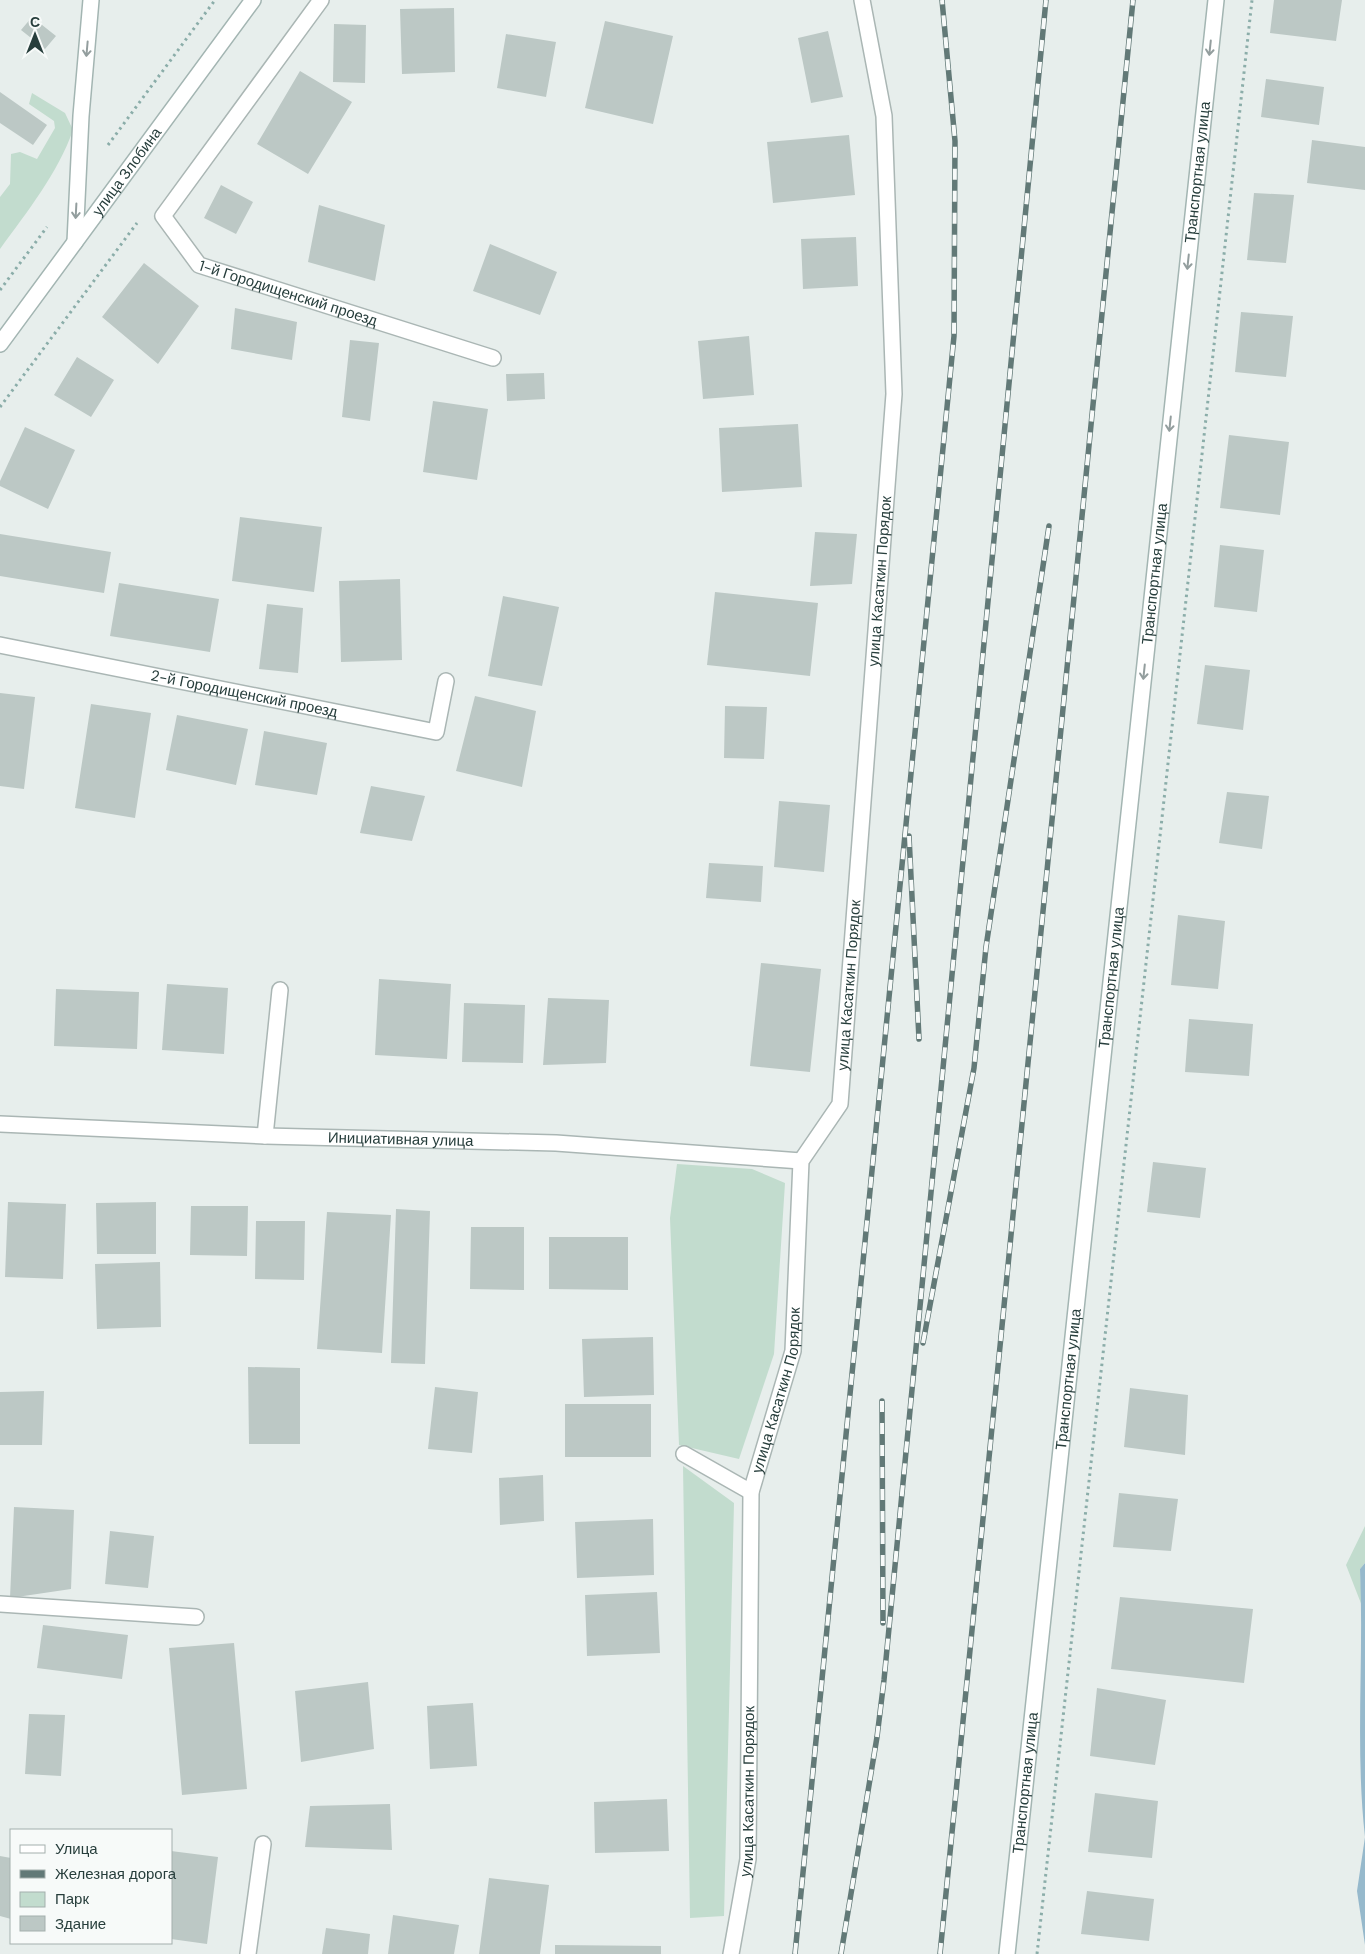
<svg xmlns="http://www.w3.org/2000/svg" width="1365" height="1954" viewBox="0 0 1365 1954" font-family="'DM Sans',sans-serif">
	<rect width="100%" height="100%" fill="#e7eeec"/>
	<path fill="#c2dcce" d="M32 93 65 113 73 130C58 173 27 212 0 249V197L10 184 11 154 20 152 37 159 55 128 54 121 29 104Z
		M677 1164 752 1169 785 1183 774 1354 739 1459 679 1445 670 1218Z
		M683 1466 734 1503 724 1916 690 1918Z
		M1365 1526V1563L1360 1569 1362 1606 1346 1565Z"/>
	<path fill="#96b9cc" d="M1365 1563V1837C1355 1748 1364 1659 1360 1569Z
		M1365 1837V1945L1357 1891Z"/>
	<path fill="#bcc8c5" d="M1274 0H1342L1336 41 1270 33Z
		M454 8 455 72 402 74 400 9Z
		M32 17 56 36 45 49 21 30Z
		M605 21 673 36 653 124 585 108Z
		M334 24 366 25 365 83 333 82Z
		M828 31 843 97 811 103 798 38Z
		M506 34 556 42 546 97 497 88Z
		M300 71 352 102 308 174 257 144Z
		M1266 79 1324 87 1319 125 1261 117Z
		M0 92 47 125 33 145 0 123Z
		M849 135 855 195 773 203 767 142Z
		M1312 140 1365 147V190L1307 183Z
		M221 185 253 202 236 234 204 218Z
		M1254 193 1294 195 1286 263 1247 260Z
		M319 205 385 225 375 281 308 262Z
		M856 237 858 286 803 289 801 239Z
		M490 244 557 272 540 315 473 291Z
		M144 263 199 306 158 364 102 317Z
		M235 308 297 322 292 360 231 349Z
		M1241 312 1293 316 1286 377 1235 372Z
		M749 336 754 395 703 399 698 341Z
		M350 340 379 343 370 421 342 417Z
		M77 357 114 380 91 417 54 395Z
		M544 373 545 399 507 401 506 374Z
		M433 401 488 409 477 480 423 472Z
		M798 424 802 487 722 492 719 428Z
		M25 427 75 450 48 509 0 486V481Z
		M1229 435 1289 442 1280 515 1220 508Z
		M240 517 322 527 314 592 232 581Z
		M815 532 857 534 852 584 810 586Z
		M0 534 111 552 104 593 0 576Z
		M1220 545 1264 550 1257 612 1214 607Z
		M400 579 402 660 341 662 339 581Z
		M119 583 219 599 210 652 110 636Z
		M715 592 818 603 810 676 707 665Z
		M503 596 559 607 542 686 488 676Z
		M267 604 303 608 298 673 259 669Z
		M1205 665 1250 670 1243 730 1197 724Z
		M0 693 35 697 24 789 0 786Z
		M475 696 536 711 522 787 456 771Z
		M91 704 151 713 135 818 75 808Z
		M725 706 767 707 764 759 724 758Z
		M177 715 248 729 236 785 166 770Z
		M264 731 327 743 317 795 255 785Z
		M371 786 425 796 412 841 360 833Z
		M1227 792 1269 796 1262 849 1219 843Z
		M779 801 830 805 824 872 774 867Z
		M709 863 763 866 761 902 706 898Z
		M1178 915 1225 921 1218 989 1171 985Z
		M761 963 821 969 810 1072 750 1066Z
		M379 979 451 984 447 1059 375 1055Z
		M167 984 228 988 224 1054 162 1050Z
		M56 989 139 992 137 1049 54 1046Z
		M548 998 609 1000 606 1063 543 1065Z
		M464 1003 525 1005 523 1063 462 1062Z
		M1189 1019 1253 1024 1249 1076 1185 1072Z
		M1153 1162 1206 1168 1200 1218 1147 1212Z
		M8 1202 66 1204 63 1279 5 1277Z
		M156 1202V1254H97L96 1203Z
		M191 1206H248L247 1256 190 1255Z
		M396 1209 430 1211 425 1364 391 1363Z
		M327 1212 391 1215 382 1353 317 1349Z
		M256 1221H305L304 1280 255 1279Z
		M471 1227H524V1290L470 1289Z
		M549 1237H628V1290L549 1289Z
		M160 1262 161 1327 97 1329 95 1264Z
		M653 1337 654 1395 584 1397 582 1339Z
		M248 1367 300 1368V1444H249Z
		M435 1387 478 1392 472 1453 428 1449Z
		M1130 1388 1188 1395 1185 1455 1124 1447Z
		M44 1391 42 1445H0V1392Z
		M565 1404H651V1457H565Z
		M543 1475 544 1521 500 1525 499 1478Z
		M1119 1493 1178 1499 1171 1551 1113 1547Z
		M14 1507 74 1510 71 1589 10 1598Z
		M653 1519 654 1575 577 1578 575 1522Z
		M110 1531 154 1536 148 1588 105 1584Z
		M657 1592 660 1653 587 1656 585 1595Z
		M1120 1597 1253 1609 1244 1683 1111 1669Z
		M43 1625 128 1635 122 1679 37 1668Z
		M234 1643 247 1789 182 1795 169 1648Z
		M368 1682 374 1749 301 1762 295 1691Z
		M1097 1688 1166 1700 1155 1765 1090 1756Z
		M473 1703 477 1766 430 1769 427 1706Z
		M29 1714 65 1715 61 1776 25 1774Z
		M1095 1793 1158 1801 1152 1858 1088 1852Z
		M667 1799 669 1851 595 1853 594 1802Z
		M390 1804 392 1850 305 1847 310 1806Z
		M171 1851 218 1857 207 1944 171 1939Z
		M0 1856 11 1858V1919L0 1916Z
		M489 1878 549 1885 540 1954H479Z
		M1087 1891 1154 1899 1149 1941 1081 1934Z
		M393 1915 459 1925 454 1954H388Z
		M326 1928 370 1934 368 1954H322Z
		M555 1945 661 1946V1954H555Z"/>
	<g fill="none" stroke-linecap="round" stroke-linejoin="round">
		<defs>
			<path id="lane" d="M265 1136 280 990
				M684 1454 751 1492
				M248 1954 263 1844"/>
			<g id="street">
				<path id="s1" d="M321 0 163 216 199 265 493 358"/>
				<path id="s2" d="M0 645 436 732 446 681"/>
				<path id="s3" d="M0 1124 265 1136 556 1143 801 1161"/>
				<path d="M0 1604 196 1617"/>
				<path id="s4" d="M731 1954 748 1859 751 1492 793 1351 801 1161 840 1104 894 394 884 116 862 0"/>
			</g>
			<g id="secondary">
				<path d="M75 242 81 116 91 0"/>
				<path id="s5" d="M0 344 253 0"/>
				<path id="s6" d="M1007 1954 1216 0"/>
			</g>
		</defs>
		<use href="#lane" stroke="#aab6b4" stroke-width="18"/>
		<use href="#street" stroke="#aab6b4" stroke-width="18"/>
		<use href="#secondary" stroke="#a3b5b2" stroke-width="18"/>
		<path stroke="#8bada9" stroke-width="3" stroke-dasharray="2.5 4" stroke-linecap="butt" d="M108 145 215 0
			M0 290 47 227
			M0 407 137 223
			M1037 1954 1252 0"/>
		<use href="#lane" stroke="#fff" stroke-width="15"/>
		<use href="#street" stroke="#fff" stroke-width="15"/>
		<use href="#secondary" stroke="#fff" stroke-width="15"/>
		<defs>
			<path id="rail" d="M909 836 919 1039
				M923 1343 974 1068 986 947 1049 526
				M882 1401 883 1623
				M795 1954 954 336 955 141 942 0
				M841 1954 877 1737 884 1680 1046 0
				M940 1954 1133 0"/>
		</defs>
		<use href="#rail" stroke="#627977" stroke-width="5.5"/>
		<use href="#rail" stroke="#f7faf9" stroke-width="4" stroke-dasharray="11" stroke-linecap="butt"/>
	</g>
	<defs><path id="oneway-shaft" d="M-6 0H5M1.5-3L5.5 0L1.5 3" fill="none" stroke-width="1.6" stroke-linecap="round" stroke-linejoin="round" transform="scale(1.25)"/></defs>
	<g stroke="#939e9e">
		<use href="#oneway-shaft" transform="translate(1210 48) rotate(96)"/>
		<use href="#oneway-shaft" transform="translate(87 49) rotate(95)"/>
		<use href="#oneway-shaft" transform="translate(76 211) rotate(93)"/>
		<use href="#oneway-shaft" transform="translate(1188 262) rotate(96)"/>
		<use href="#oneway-shaft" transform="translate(1170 424) rotate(96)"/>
		<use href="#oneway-shaft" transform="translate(1144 672) rotate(96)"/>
	</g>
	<g text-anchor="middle" stroke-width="4.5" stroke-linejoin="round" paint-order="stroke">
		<g font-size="15" fill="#273e3c" stroke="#f7faf9">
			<text dy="5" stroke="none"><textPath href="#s5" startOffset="214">улица Злобина</textPath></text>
			<text dy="5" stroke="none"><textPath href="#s6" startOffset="1792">Транспортная улица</textPath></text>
			<text dy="5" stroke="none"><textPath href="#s1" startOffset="422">1-й Городищенский проезд</textPath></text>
			<text dy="5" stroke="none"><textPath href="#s6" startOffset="1388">Транспортная улица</textPath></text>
			<text dy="5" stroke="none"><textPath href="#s4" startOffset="1394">улица Касаткин Порядок</textPath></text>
			<text dy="5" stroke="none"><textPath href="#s2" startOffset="249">2-й Городищенский проезд</textPath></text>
			<text dy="5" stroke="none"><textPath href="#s6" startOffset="982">Транспортная улица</textPath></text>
			<text dy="5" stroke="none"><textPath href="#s4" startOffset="989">улица Касаткин Порядок</textPath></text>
			<text dy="5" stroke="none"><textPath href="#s3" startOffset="401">Инициативная улица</textPath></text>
			<text dy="5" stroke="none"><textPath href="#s6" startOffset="578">Транспортная улица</textPath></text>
			<text dy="5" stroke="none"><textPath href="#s4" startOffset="569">улица Касаткин Порядок</textPath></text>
			<text dy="5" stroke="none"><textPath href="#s6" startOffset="172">Транспортная улица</textPath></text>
			<text dy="5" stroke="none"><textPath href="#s4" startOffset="164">улица Касаткин Порядок</textPath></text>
		</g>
	</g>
	<rect x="10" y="1829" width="162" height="115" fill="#f7faf9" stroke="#a4afad"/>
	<rect x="20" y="1845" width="25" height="8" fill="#ffffff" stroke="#a4afad"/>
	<text x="55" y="1854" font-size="15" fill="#273e3c">Улица</text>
	<rect x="20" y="1870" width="25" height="8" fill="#627977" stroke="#a4afad"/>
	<text x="55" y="1879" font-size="15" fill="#273e3c">Железная дорога</text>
	<rect x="20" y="1892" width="25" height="15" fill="#c2dcce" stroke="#a4afad"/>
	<text x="55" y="1904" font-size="15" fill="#273e3c">Парк</text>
	<rect x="20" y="1916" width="25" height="15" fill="#bcc8c5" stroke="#a4afad"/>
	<text x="55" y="1929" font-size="15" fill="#273e3c">Здание</text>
	<g transform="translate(35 35)" stroke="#f7faf9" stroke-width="4" paint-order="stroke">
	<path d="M0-4L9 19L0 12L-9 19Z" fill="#273e3c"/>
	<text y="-8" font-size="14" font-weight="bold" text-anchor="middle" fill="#273e3c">С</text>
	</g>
</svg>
